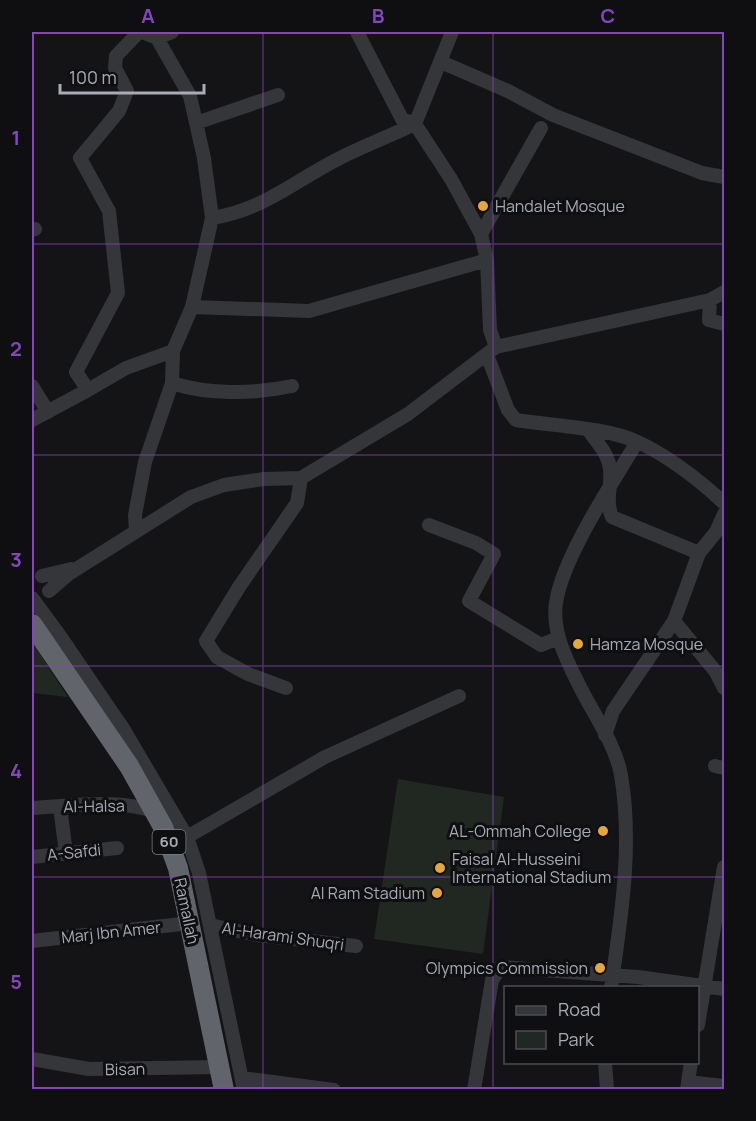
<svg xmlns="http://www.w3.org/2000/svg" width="756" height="1121" viewBox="0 0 756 1121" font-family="Manrope,sans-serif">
	<rect width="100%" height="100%" fill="#141416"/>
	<path fill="#202821" d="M32 642 68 697 32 693Z
		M398 779 504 797 483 954 374 939Z"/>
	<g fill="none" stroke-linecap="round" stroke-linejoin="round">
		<path stroke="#35363a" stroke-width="14" d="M139 32 116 56 115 68 127 91 119 111 80 158 109 211 118 293 76 372 88 390 126 368 173 351
			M357 32 402 119 415 124 451 179 481 234 487 260 490 330 496 347
			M157 38 172 32
			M441 62 508 91 553 115 702 173 724 177
			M196 123 278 95
			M212 218C265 209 293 182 338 159 363 146 390 136 415 124L452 32
			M32 230 35 229
			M481 234 541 128
			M710 300 709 320 724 324
			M192 307 309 311 487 260
			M487 355 508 410 516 420C553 426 605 427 638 442 670 457 698 479 724 503
			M172 383C208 395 255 394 292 386
			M32 386 48 412
			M32 420 88 390
			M589 431C597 442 609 455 610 469 612 487 605 500 612 517L699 553
			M429 525 476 543 494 554 469 601 541 645 558 638
			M136 531 135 515 145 462 172 383 173 351 192 307 212 218 204 158 190 96 157 38 142 32
			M42 576 71 569
			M49 591 70 573 191 497 224 485 264 479 301 478 408 414 496 347 710 300 724 292
			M32 598 60 636 124 730 187 837 199 873 244 1090
			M674 621 716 672 724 688
			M286 688 248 674 217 657 206 641 239 587 297 503 301 478
			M605 735 613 711 674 621 699 553 716 532 724 514
			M715 766 724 768
			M60 807 66 853
			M32 808C72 806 117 798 156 812
			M187 837 325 757 459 696
			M32 857 117 848
			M210 925 257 935 356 946
			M32 941 190 923
			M611 988C621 918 633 845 621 775 615 742 591 711 577 681 565 657 552 630 556 603 562 558 613 482 637 442
			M698 1025 724 867
			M32 1059 89 1069 220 1067
			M605 1062 607 1090
			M242 1078 334 1090
			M688 1082 691 1062
			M474 1090 492 980 501 967 638 977 724 989
			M687 1090 688 1082 724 1086"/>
		<path stroke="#62646b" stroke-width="20" d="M32 624 129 766 163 827 178 868 224 1090"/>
	</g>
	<path fill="none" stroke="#8446bd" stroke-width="1.5" stroke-opacity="0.55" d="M263 32V1090M493 32V1090M32 244H724M32 455H724M32 666H724M32 877H724"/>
	<g fill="#e5a63c" stroke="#0f0f11" stroke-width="2">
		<circle cx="483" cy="206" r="6"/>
		<circle cx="578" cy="644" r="6"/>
		<circle cx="603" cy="831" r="6"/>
		<circle cx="440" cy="868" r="6"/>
		<circle cx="437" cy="893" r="6"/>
		<circle cx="600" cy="968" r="6"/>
	</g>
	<g text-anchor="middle" stroke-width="6" stroke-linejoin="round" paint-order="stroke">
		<rect fill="#0f0f11" stroke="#797d84" stroke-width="1.5" x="152.5" y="830" width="33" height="24" rx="4.5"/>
		<g font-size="15" font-weight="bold" fill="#a7acb5">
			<text x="169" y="847">60</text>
		</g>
		<g font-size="16" fill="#a7acb5" stroke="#0f0f11" text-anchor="start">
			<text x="495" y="212">Handalet Mosque</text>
			<text x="590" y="650">Hamza Mosque</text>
			<text x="591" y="837" text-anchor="end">AL-Ommah College</text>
			<text x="452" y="865">Faisal Al-Husseini<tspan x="452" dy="18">International Stadium</tspan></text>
			<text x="425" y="899" text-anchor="end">Al Ram Stadium</text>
			<text x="588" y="974" text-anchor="end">Olympics Commission</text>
		</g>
		<g font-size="16" fill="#a7acb5" stroke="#0f0f11">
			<text transform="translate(94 806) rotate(-1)" y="6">Al-Halsa</text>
			<text transform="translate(74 852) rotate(-6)" y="6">A-Safdi</text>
			<text transform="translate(187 911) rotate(78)" y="6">Ramallah</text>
			<text transform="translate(111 932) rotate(-6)" y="6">Marj Ibn Amer</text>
			<text transform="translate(283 936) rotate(8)" y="6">Al-Harami Shuqri</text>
			<text transform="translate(125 1069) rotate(-1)" y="6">Bisan</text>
		</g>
	</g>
	<rect width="756" height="1121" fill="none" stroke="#0f0f11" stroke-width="66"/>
	<rect x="504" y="986" width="195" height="78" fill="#0f0f11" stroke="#4c4e53" stroke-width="1.5"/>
	<rect x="516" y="1006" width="30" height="9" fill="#35363a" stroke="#4c4e53" stroke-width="1.5"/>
	<text x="558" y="1016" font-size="18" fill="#a7acb5">Road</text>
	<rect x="516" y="1031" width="30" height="18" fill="#202821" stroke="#4c4e53" stroke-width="1.5"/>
	<text x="558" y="1046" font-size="18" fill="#a7acb5">Park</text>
	<path d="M60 84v9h144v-9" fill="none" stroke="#a7acb5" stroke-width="3"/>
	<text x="69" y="84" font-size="18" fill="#a7acb5" stroke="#0f0f11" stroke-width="4.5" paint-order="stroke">100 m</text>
	<rect x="33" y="33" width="690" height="1055" fill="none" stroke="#8446bd" stroke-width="2"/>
	<g font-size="20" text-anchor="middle" font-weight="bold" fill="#8446bd">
		<text x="148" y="23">A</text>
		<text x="378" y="23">B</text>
		<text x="608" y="23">C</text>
		<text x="16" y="145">1</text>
		<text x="16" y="356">2</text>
		<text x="16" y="567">3</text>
		<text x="16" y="778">4</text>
		<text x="16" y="989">5</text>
	</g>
</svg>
